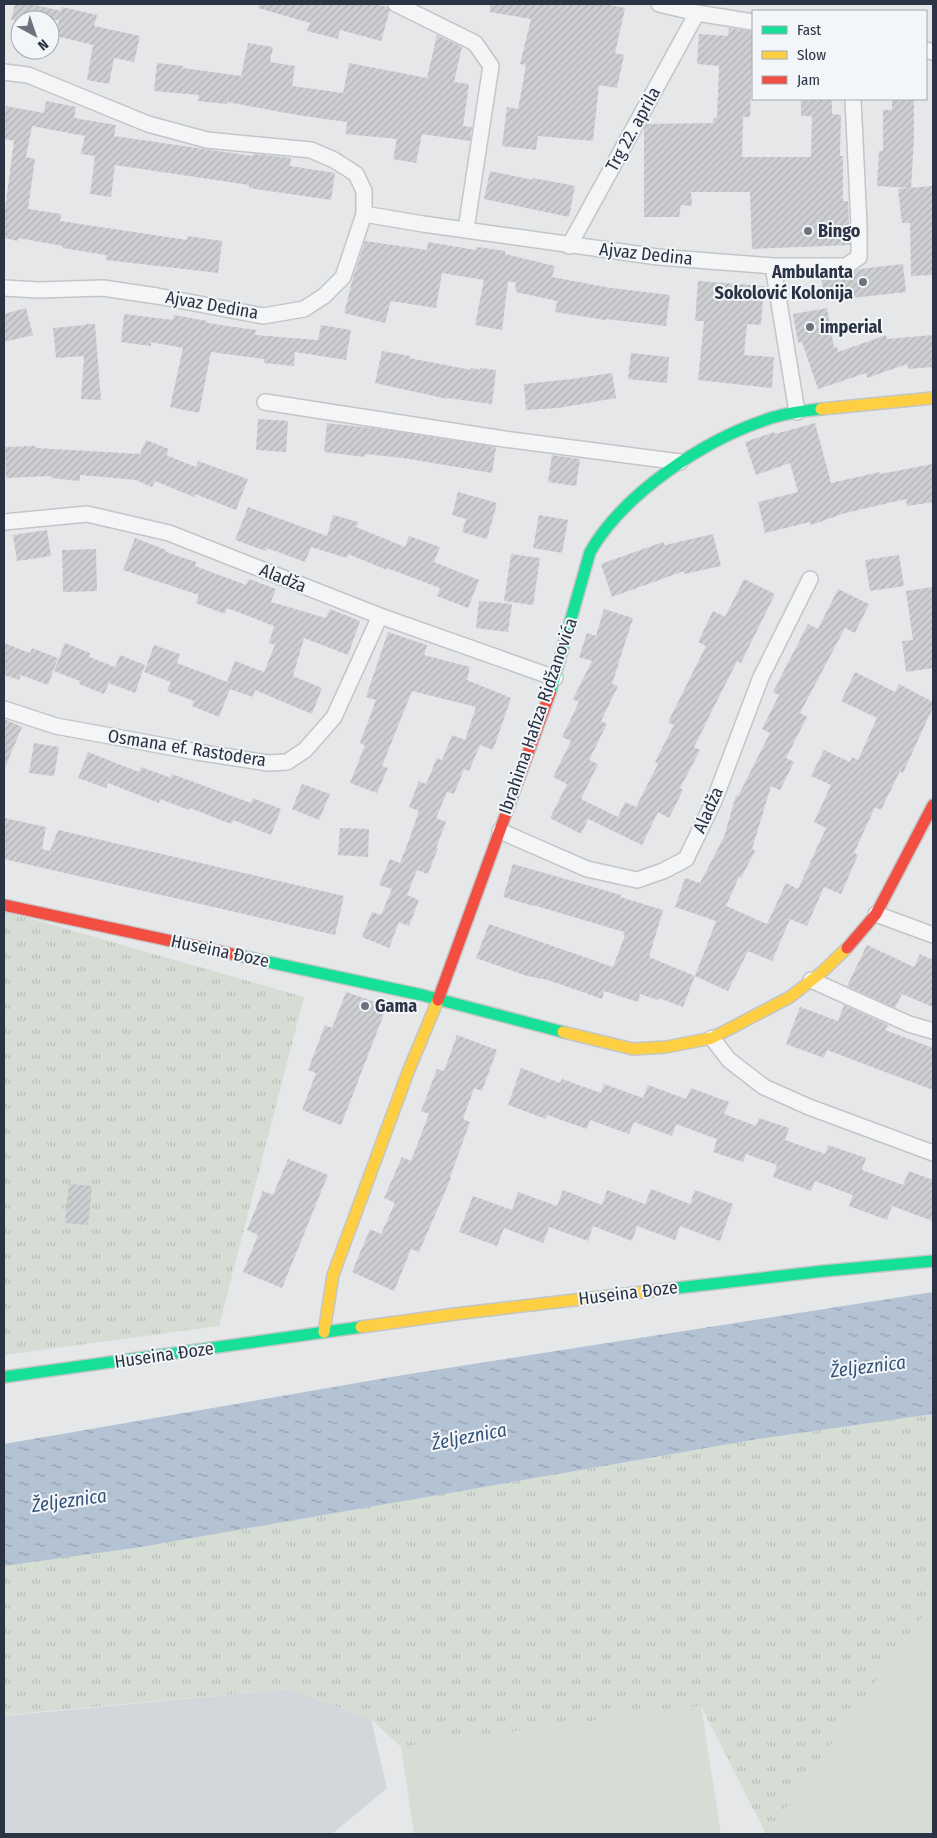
<svg xmlns="http://www.w3.org/2000/svg" width="937" height="1838" viewBox="0 0 937 1838" font-family="'Fira Sans Condensed',sans-serif">
	<defs>
		<pattern id="grass-tufts" width="24" height="20" patternUnits="userSpaceOnUse" patternTransform="scale(1.25)"><rect width="24" height="20" fill="#d6ddd5"/><path d="M3 7l-1-3M5 7V3M7 7l1-3M15 17l-1-3M17 17v-4M19 17l1-3" fill="none" stroke="#b8beb8"/></pattern>
		<pattern id="water-ripples" width="26" height="14" patternUnits="userSpaceOnUse" patternTransform="scale(1.25)"><rect width="26" height="14" fill="#b4c3d4"/><path d="M2 4q2-2 4 0t4 0M15 11q2-2 4 0t4 0" fill="none" stroke="#939fae"/></pattern>
		<pattern id="building-hatch" width="6" height="6" patternUnits="userSpaceOnUse" patternTransform="scale(1.25)"><rect width="6" height="6" fill="#cecfd2"/><path d="M-1 1l2-2M0 6l6-6M5 7l2-2" fill="none" stroke="#b1b2b6"/></pattern>
	</defs>
	<rect width="100%" height="100%" fill="#e5e7e9"/>
	<path fill="#d3d7dc" d="M289 1689 371 1719 387 1788 332 1834H4V1716Z"/>
	<path fill="url(#grass-tufts)" d="M4 911 304 997 219 1326 4 1355Z
		M933 1414V1602L767 1834H766L701 1706 401 1747 371 1719 289 1689 4 1715V1566L260 1526 758 1439Z"/>
	<path fill="#d6ddd5" d="M933 1602V1834H767Z
		M701 1706 721 1834H414L401 1747Z"/>
	<path fill="url(#water-ripples)" d="M933 1292V1414L758 1439 141 1547 4 1566V1444L403 1375Z"/>
	<path fill="url(#building-hatch)" d="M15 4H31L61 11 62 7 97 15 94 26 140 36 134 62 114 58 109 84 87 80 93 45 56 36 59 20H11Z
		M259 4H375L387 7 390 10 381 41 340 30 338 39 307 31 310 23 258 8Z
		M490 4H606L625 8 615 53 624 55 617 88 599 85 593 141 538 136 536 150 502 146 507 107 518 109 526 65 520 64 531 19 490 12Z
		M729 28 753 31 750 117H743L742 157H811L812 116H801V99H832V114L841 115 840 156H843V201H848L850 245 752 249 750 192H691L692 206 681 205 679 217H644V128L647 124 713 123 714 118H717L719 66 697 64 699 34 728 36Z
		M437 35 462 47 454 82 469 84 463 126 472 127 470 141 422 134 416 163 393 159 397 139 346 134 347 122 297 115 227 102V104L198 101 199 95 154 91 157 63 183 66V68L241 76 248 43 273 47 270 62 295 66 292 86 343 93 349 63 427 78Z
		M892 99H914V137L911 188 877 186 879 151H883V110H892Z
		M46 101 76 107 74 118 116 125 114 136 253 156V154L291 158 290 166 335 173 331 200 249 188V185L115 165 111 197 90 194 95 156 81 154 85 136 32 126 26 157 35 159 28 209 61 214 60 221 187 240 188 236 222 241 218 273 106 260V255L62 248 63 246 18 238V241L4 238V209H5L14 141 4 139V117L6 106 44 113Z
		M490 171 533 180V178L575 186 569 217 484 199Z
		M933 186V275L911 276 910 223H902L898 189Z
		M365 241 427 250 428 242 476 250 477 247 505 251V254L555 266 552 277 611 288 670 295 666 326 606 319 605 320 555 312 557 301 516 292 515 282H508L502 330 475 325 484 280 442 273 436 308 391 301 385 323 344 313 353 278Z
		M903 264 906 292 824 301 821 275H846L859 269Z
		M698 281 764 286 761 325 747 324 744 355 774 357 772 388 698 380 704 321H695Z
		M26 308 33 335 4 342V314Z
		M827 308 834 348 837 347 838 352 886 335 887 339 933 335V367L908 369 907 364 867 378 866 373 818 389 802 342 798 343 793 314Z
		M124 314 173 320 174 315 207 321V323L256 330 255 335 318 340 321 325 351 330 346 360 295 352 294 366 264 363V359L211 352 199 413 170 407 183 348 151 342V346L121 342Z
		M86 324H95L101 400 81 399 84 356 56 358 53 328 86 325Z
		M382 351 410 356 409 358 471 370V368L480 370V368L496 370 492 404 447 398V399L375 383Z
		M631 353 669 357 667 383 628 379Z
		M612 373 616 398 558 408 526 410 524 384 572 379Z
		M258 419 288 421 286 452 256 450Z
		M327 423 380 429 496 447 492 473 403 458 365 454V457L324 452Z
		M815 423 831 483 880 472V474L933 464V502L907 506 906 499 845 513 811 525 810 522 765 533 758 502 798 492 790 463 756 475 745 442 774 432 775 434Z
		M146 440 169 449 166 455 196 467 198 461 248 479 236 510 195 494 194 497 155 481 152 487 136 480 80 475V481L51 478V476L6 478 5 447 36 446V448L140 454Z
		M552 455 580 459 576 486 548 482Z
		M458 492 497 503 487 539 462 532 466 519 452 515Z
		M248 507 327 536 333 515 358 522 356 527 405 547 409 536 440 547 434 562 479 580 468 608 437 596 440 588 387 568V570L348 554 347 558 311 547 305 562 267 548 266 551 235 540Z
		M539 515 568 520 562 553 533 548Z
		M47 530 51 556 17 561 13 535Z
		M713 534 721 566 684 574V571L612 597 601 564 663 542 665 545Z
		M135 538 166 550V552L196 562 195 566 246 585 249 579 276 589 271 602 326 618 330 609 360 621 348 655 304 638 293 676 322 688 312 714 255 690 253 697 230 689 219 717 192 706 194 701 167 691 171 682 144 672 154 645 180 654 177 663 227 682 235 661 264 672 275 645 269 643 274 626 227 608 225 614 196 603 199 595 123 570Z
		M96 549 97 591 63 592 62 550Z
		M511 554 540 558 533 605 504 601Z
		M899 555 904 586 870 591 865 560Z
		M744 579 775 594 741 663 737 661 694 747 700 750 680 788 683 790 669 818 658 812 642 845 588 819 581 834 550 818 567 784 553 777 571 741 562 737 579 702 573 699 592 661 579 657 587 633 596 636 604 609 633 618 612 684 618 686 601 721 607 724 589 760 598 764 581 799 618 817 625 802 636 807 658 764 655 762 674 725 668 722 706 646 698 642 713 611 725 617Z
		M933 587V668L906 672 902 641 913 640 906 591Z
		M838 589 869 604 855 633 845 628 800 713 807 717 786 758 794 762 780 790 771 786 752 849 755 851 741 878 739 877 726 906 767 924 786 883 798 889 826 828 814 822 831 785 811 776 824 750 850 762 852 757 858 760 877 718 841 701 855 672 895 692 899 684 933 702V707L903 773 900 771 881 810 875 807 854 853 858 855 841 894 824 887 807 926 790 919 772 961 748 951 728 991 695 976 683 1007 659 998 658 1000 640 994 638 1002 604 991 602 999 548 980 527 976 476 958 489 924 613 967 625 935 623 934 624 932 533 905V906L503 897 513 864 621 895 620 897 663 910 649 957 695 976 716 921 675 907 685 878 700 883 724 837 736 795 738 796 770 733 762 729 779 695 773 692 808 624 818 629Z
		M479 601 512 604 508 632 476 628Z
		M388 632 427 645 424 655 470 667 467 680 511 698 493 750 480 745 469 771 464 769 454 794 447 792 436 818 446 822 436 848H438L428 874 417 870 407 895 419 900 409 926 399 922 389 948 362 937 372 912 381 915 392 889 379 885 390 859 400 863 410 837 419 811 409 807 419 781 426 784 437 758 442 760 452 735 465 740 476 707 412 691 382 766 388 768 377 793 350 783 365 745 360 743 376 700 366 697Z
		M4 643 30 653 32 648 58 658 48 685 21 675 19 680 4 675Z
		M65 643 90 653 89 657 115 667 120 655 145 665 135 693 109 683 104 694 79 684 80 681 54 671Z
		M4 719 22 727 4 770Z
		M34 743 59 747 54 776 29 773Z
		M88 752 139 772 141 767 171 778 172 774 251 803 253 798 281 809 271 835 233 820 231 824 190 808 189 810 160 799 159 803 108 783 106 788 78 778Z
		M302 784 330 794 319 820 292 809Z
		M4 818 46 827 42 849 50 851 58 830 344 896 335 935 4 859Z
		M340 828 369 829 368 857 338 855Z
		M867 945 914 967 920 954 933 960V1007L902 994 895 1008 847 986Z
		M346 992 387 1006 341 1125 302 1110 316 1073 308 1070 325 1025 332 1028Z
		M844 1005 888 1025 885 1030 933 1048V1090L827 1050 824 1058 786 1044 800 1007 838 1021Z
		M457 1035 497 1050 482 1091 474 1088 463 1119 470 1122 450 1177 451 1178 419 1252 411 1249 394 1291 352 1272 370 1229 381 1234 395 1203 384 1198 402 1157 411 1161 429 1114 421 1111 437 1069 444 1071Z
		M521 1068 560 1083 562 1079 601 1093 604 1084 643 1098 648 1085 686 1099 691 1088 729 1102 724 1114 756 1126 759 1118 789 1128 785 1140 825 1154 828 1145 866 1158 862 1170 903 1185 909 1171 933 1180V1221L892 1206 887 1220 849 1206 853 1195 815 1181 811 1191 773 1177 777 1165 746 1154 743 1162 713 1152 717 1139 676 1124 672 1136 634 1122 629 1134 590 1120 587 1129 547 1115 546 1119 508 1105Z
		M288 1159 328 1175 282 1288 243 1272 258 1235 247 1230 263 1191 273 1195Z
		M69 1184 92 1186 88 1225 65 1223Z
		M651 1189 690 1204 695 1190 733 1204 720 1241 680 1226 675 1240 637 1226 632 1241 593 1226 588 1241 549 1227 543 1243 504 1228 497 1246 459 1232 473 1196 512 1210 518 1192 557 1206 563 1190 602 1205 607 1190 645 1204Z"/>
	<g fill="none" stroke-linecap="round" stroke-linejoin="round">
		<defs>
			<path id="street" d="M396 4 475 43 491 66 466 229
				M659 4 697 13 753 22
				M926 50 933 52
				M4 72 28 75 148 124 207 140 311 150 334 160 356 174 364 191V214L343 277 324 296 304 309 263 316 157 296 103 288 38 290 4 288
				M364 214 423 224 658 257 773 266H846L859 257V225L853 99
				M569 246 697 13
				M773 266 797 412
				M265 402 504 439 680 462
				M4 522 87 514 169 533 380 616 555 678
				M4 709 56 726 197 752 268 763 287 762 305 750 334 717 380 616
				M500 831 587 869 637 880 663 871 686 859 714 801 761 677 810 579
				M876 914 933 935
				M811 980 909 1024 933 1031
				M712 1038 729 1060 764 1087 809 1107 933 1153"/>
			<path id="fast" d="M550 693 590 552C624 493 704 440 768 419 785 413 804 411 821 409
				M241 956 422 995 563 1032
				M668 1289 824 1271 933 1261
				M4 1377 361 1327"/>
			<path id="slow" d="M821 409 933 398
				M563 1032 633 1049 666 1047 712 1038 790 997 822 972 847 948
				M361 1327 455 1314 668 1289
				M324 1332 333 1275 408 1072 438 1000"/>
			<path id="jam" d="M4 905 241 956
				M847 948 876 914 933 805
				M438 1000 550 693"/>
		</defs>
		<use href="#street" stroke="#c3c5c7" stroke-width="18"/>
		<use href="#fast" stroke="#c3c5c7" stroke-width="14"/>
		<use href="#slow" stroke="#c3c5c7" stroke-width="14"/>
		<use href="#jam" stroke="#c3c5c7" stroke-width="14"/>
		<use href="#street" stroke="#f4f5f7" stroke-width="15"/>
		<use href="#fast" stroke="#16e098" stroke-width="11"/>
		<use href="#slow" stroke="#ffcf43" stroke-width="11"/>
		<use href="#jam" stroke="#f24e42" stroke-width="11"/>
	</g>
	<g fill="#6c737e" stroke="#f3f6f9" stroke-width="2">
		<circle cx="808" cy="231" r="5"/>
		<circle cx="863" cy="282" r="5"/>
		<circle cx="810" cy="327" r="5"/>
		<circle cx="365" cy="1006" r="5"/>
	</g>
	<g text-anchor="middle" stroke-width="4" stroke-linejoin="round" paint-order="stroke">
		<g font-size="18" fill="#2b3444" stroke="#f3f6f9">
			<text transform="translate(633 129) rotate(-61)" y="6">Trg 22. aprila</text>
			<text transform="translate(646 254) rotate(6)" y="6">Ajvaz Dedina</text>
			<text transform="translate(212 305) rotate(10)" y="6">Ajvaz Dedina</text>
			<text transform="translate(283 578) rotate(22)" y="6">Aladža</text>
			<text transform="translate(538 716) rotate(-71)" y="6">Ibrahima Hafiza Ridžanovića</text>
			<text transform="translate(187 748) rotate(9)" y="6">Osmana ef. Rastodera</text>
			<text transform="translate(708 810) rotate(-66)" y="6">Aladža</text>
			<text transform="translate(220 951) rotate(12)" y="6">Huseina Đoze</text>
			<text transform="translate(628 1293) rotate(-7)" y="6">Huseina Đoze</text>
			<text transform="translate(164 1355) rotate(-8)" y="6">Huseina Đoze</text>
		</g>
		<g font-size="18" font-weight="bold" fill="#2b3444" stroke="#f3f6f9" text-anchor="start">
			<text x="818" y="237">Bingo</text>
			<text x="853" y="278" text-anchor="end">Ambulanta<tspan x="853" dy="21">Sokolović Kolonija</tspan></text>
			<text x="820" y="333">imperial</text>
			<text x="375" y="1012">Gama</text>
		</g>
		<g font-size="19" font-style="italic" fill="#345379" stroke="#f3f6f9">
			<text transform="translate(868 1366) rotate(-7)" y="7">Željeznica</text>
			<text transform="translate(469 1436) rotate(-11)" y="7">Željeznica</text>
			<text transform="translate(69 1500) rotate(-8)" y="7">Željeznica</text>
		</g>
	</g>
	<rect width="937" height="1838" fill="none" stroke="#2b3444" stroke-width="10"/>
	<rect x="752" y="10" width="175" height="90" fill="#f3f6f9" stroke="#a3a8b1"/>
	<rect x="762" y="26" width="25" height="8" fill="#16e098" stroke="#a3a8b1"/>
	<text x="797" y="35" font-size="15" fill="#2b3444">Fast</text>
	<rect x="762" y="51" width="25" height="8" fill="#ffcf43" stroke="#a3a8b1"/>
	<text x="797" y="60" font-size="15" fill="#2b3444">Slow</text>
	<rect x="762" y="76" width="25" height="8" fill="#f24e42" stroke="#a3a8b1"/>
	<text x="797" y="85" font-size="15" fill="#2b3444">Jam</text>
	<g transform="translate(35 35) rotate(140)"><circle r="24" fill="#f3f6f9" stroke="#a3a8b1"/>
	<path d="M0-4L9 19L0 12L-9 19Z" fill="#6c737e"/>
	<text y="-8" font-size="14" font-weight="bold" text-anchor="middle" fill="#2b3444">N</text>
	</g>
</svg>
